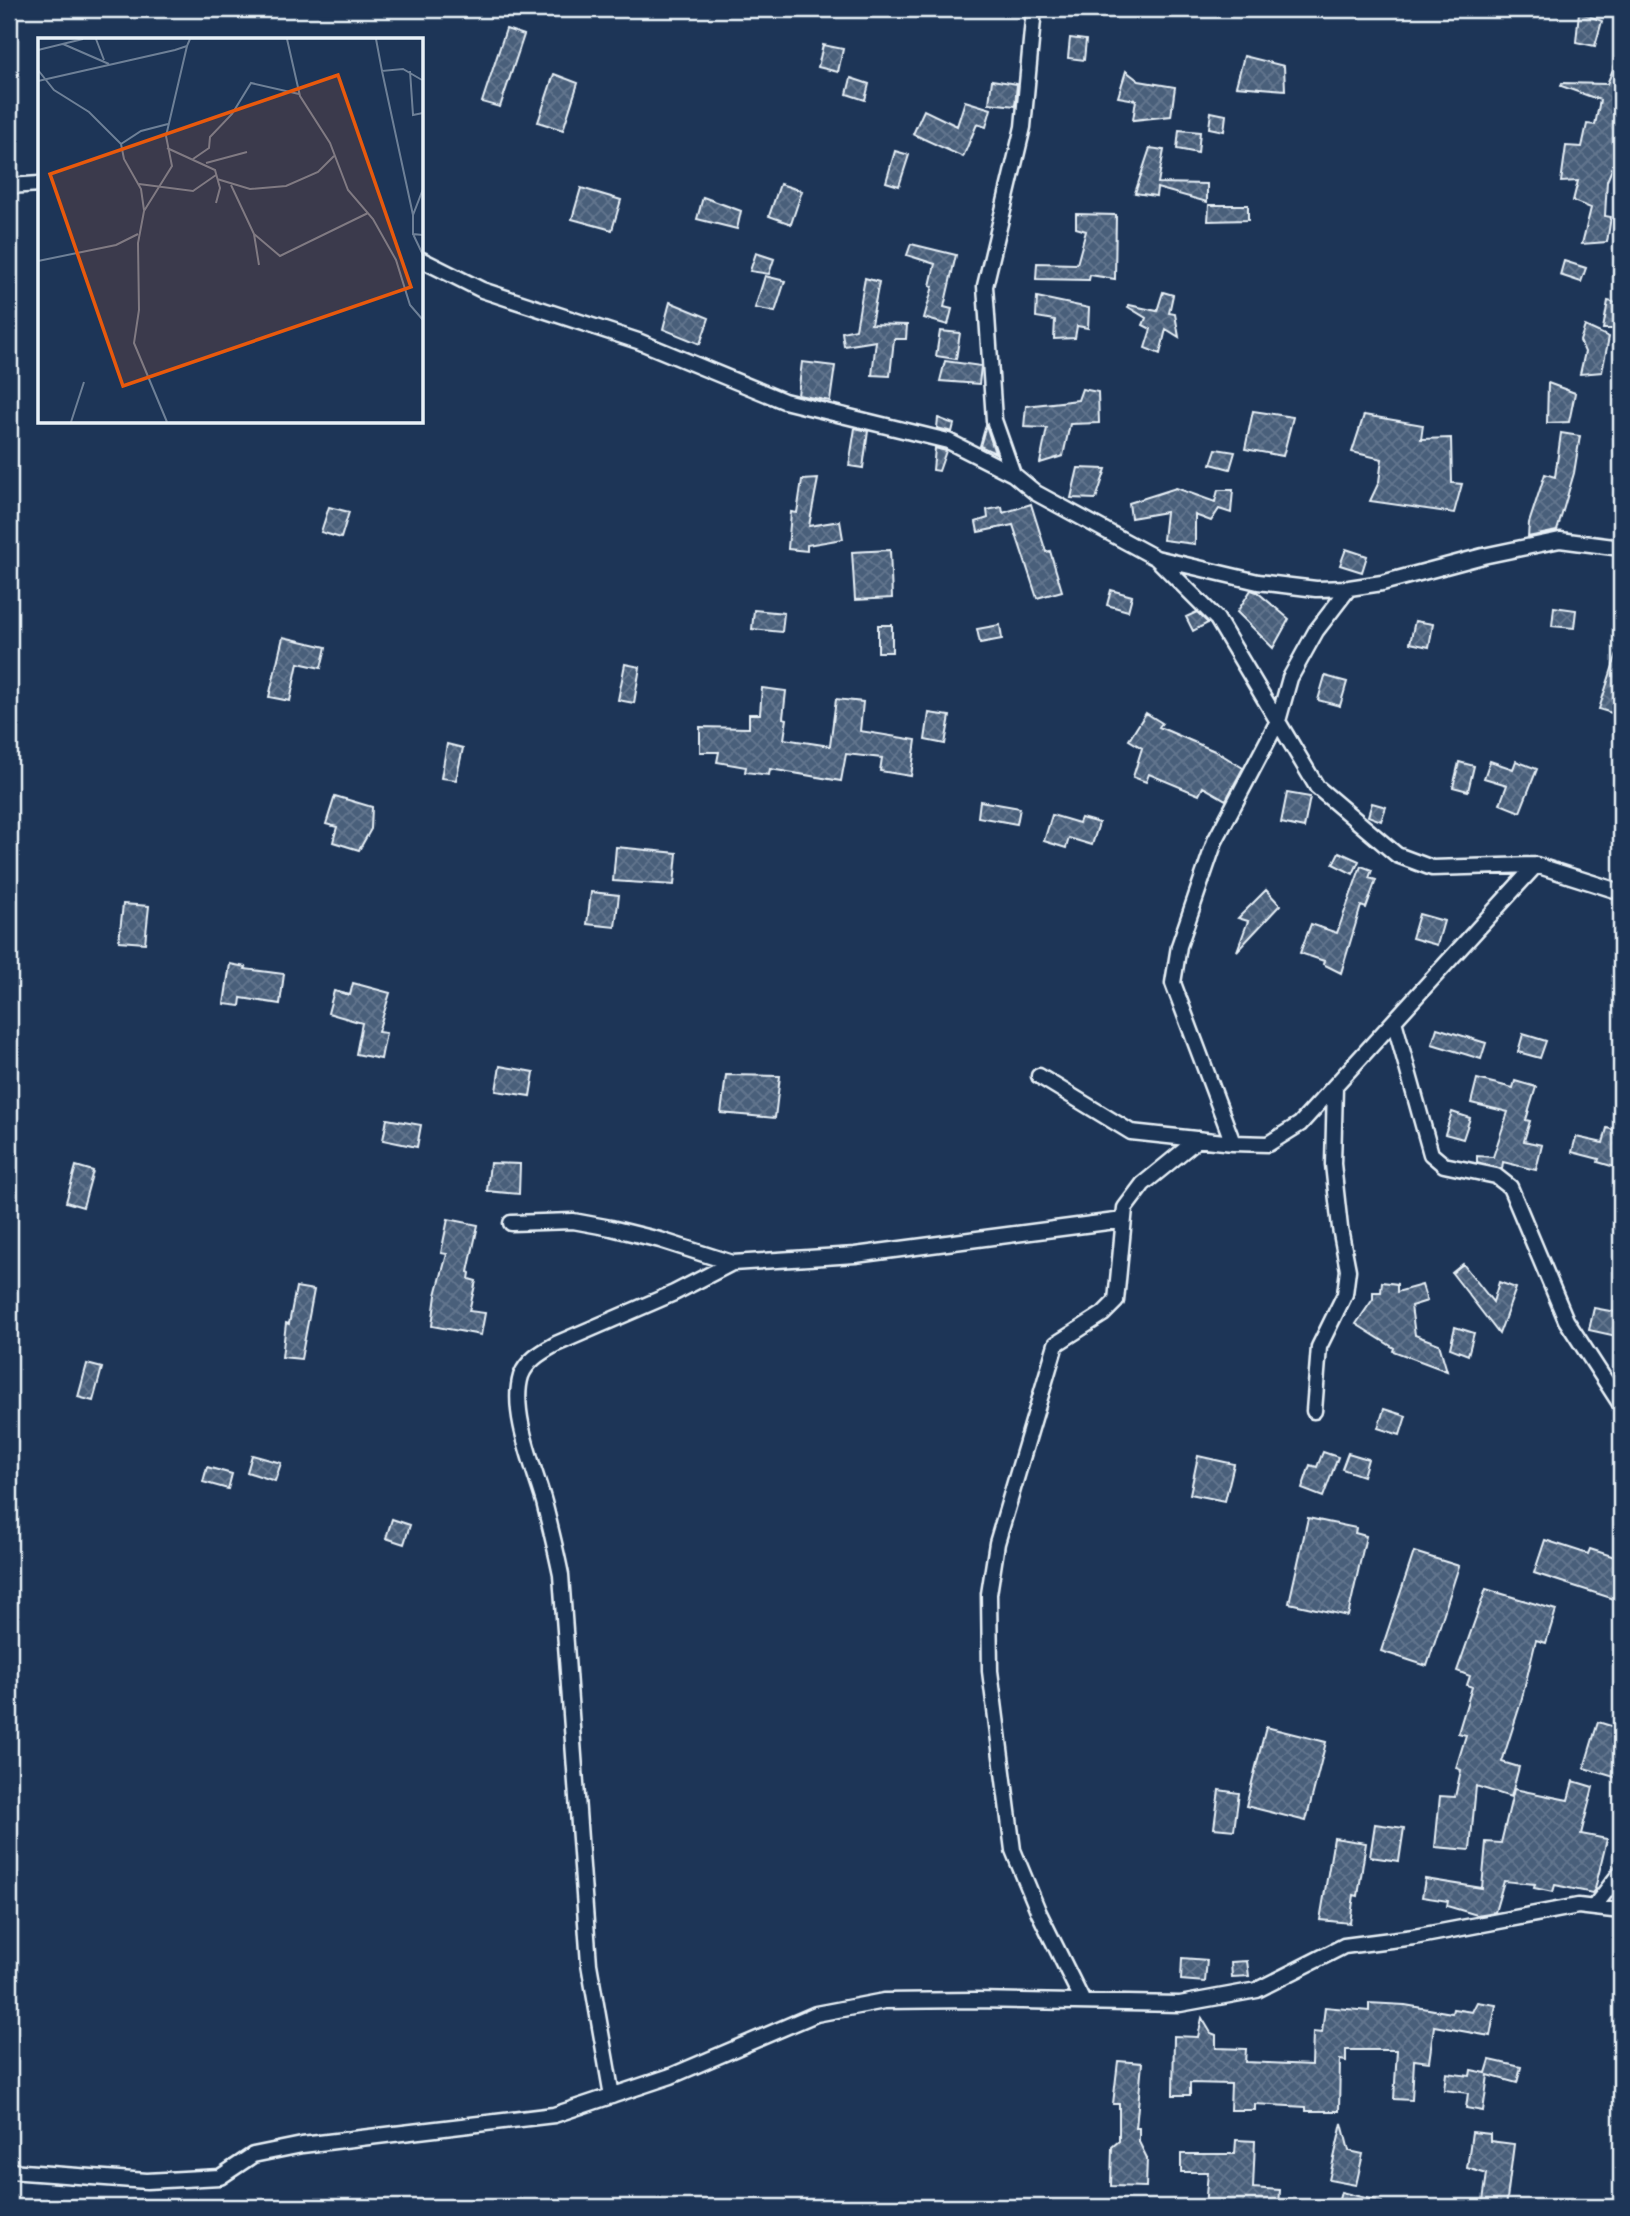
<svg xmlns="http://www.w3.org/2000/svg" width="1630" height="2216" viewBox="0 0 1630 2216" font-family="Mali,sans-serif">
	<defs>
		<pattern id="building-cross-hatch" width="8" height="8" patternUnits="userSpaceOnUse" patternTransform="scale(1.75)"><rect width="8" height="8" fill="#495e7a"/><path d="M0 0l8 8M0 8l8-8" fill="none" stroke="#63768e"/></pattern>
	</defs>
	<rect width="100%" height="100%" fill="#1d3557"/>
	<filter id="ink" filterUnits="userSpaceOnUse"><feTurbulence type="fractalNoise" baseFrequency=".0143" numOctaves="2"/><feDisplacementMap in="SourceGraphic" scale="14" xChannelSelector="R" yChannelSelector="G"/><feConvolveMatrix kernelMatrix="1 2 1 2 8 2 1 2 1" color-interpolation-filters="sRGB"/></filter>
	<g filter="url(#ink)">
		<path fill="url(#building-cross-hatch)" stroke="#e8f1f8" stroke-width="2" d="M1579 12 1602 21 1595 46 1576 42Z
			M506 29 524 35 500 107 482 102Z
			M1070 38 1086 40 1084 60 1068 58Z
			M823 45 843 49 838 72 818 67Z
			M1621 50V114L1617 129H1621V157H1617L1607 181 1605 216 1611 217 1607 242 1582 244 1591 208 1573 201 1578 181 1561 182 1566 146 1582 147 1587 124 1595 125 1600 100 1561 86 1562 83 1607 84Z
			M1244 56 1284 66 1285 90 1236 86Z
			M1126 71 1139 81 1175 87 1171 116 1133 120 1136 100 1118 97Z
			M554 74 578 83 563 130 538 122Z
			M851 78 869 84 865 100 847 94Z
			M992 80 1017 84 1015 106 989 103Z
			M965 101 991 109 986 127 977 124 963 157 913 134 924 110 957 126Z
			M1211 112 1226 115 1224 131 1209 128Z
			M1179 130 1200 132 1198 153 1177 149Z
			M1150 148 1164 150 1158 183 1207 184V202L1157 188 1156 196 1135 193Z
			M895 151 909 155 899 186 886 182Z
			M780 184 802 191 791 224 769 216Z
			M581 188 621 200 612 230 572 219Z
			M703 197 741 211 737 229 697 219Z
			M1209 205H1248V220L1208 221Z
			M1076 214 1116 215 1115 279 1090 275 1089 280 1036 279 1037 263 1077 264 1086 231 1076 228Z
			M911 244 956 255 944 307 952 309 948 325 924 318 933 286H930L935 264 907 255Z
			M756 253 774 259 769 274 750 271Z
			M1564 261 1586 268 1581 282 1560 275Z
			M765 276 785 281 775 312 755 308Z
			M865 278 879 282 871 324 907 325 906 339H894L890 376 872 375 876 341 844 346 842 332 856 329Z
			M1163 292 1173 295 1169 313 1175 314 1179 337 1166 329 1160 354 1145 348 1151 329 1143 325 1146 318 1128 307 1129 305 1157 311Z
			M1037 297 1089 308 1088 328 1077 326 1075 338 1054 339 1055 320 1036 317Z
			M1608 301 1621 304V329H1603Z
			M670 302 709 318 700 344 663 329Z
			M1585 326 1609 337 1602 372 1580 374 1585 352 1580 341Z
			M940 331 960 333 956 359 936 356Z
			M945 361 981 366 979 384 940 381Z
			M802 362 835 366 830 401 798 395Z
			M1548 383 1575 393 1569 422 1547 423Z
			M1082 389 1098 392 1099 423 1070 424 1063 456 1040 463 1047 428 1024 427 1026 406 1078 400Z
			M1253 411 1293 417 1283 456 1245 449Z
			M1364 415 1423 425 1421 439 1451 438 1452 483 1462 484 1454 513 1370 501 1379 482 1382 459 1352 452Z
			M938 418 954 424 952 432 937 428Z
			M986 425 995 453 980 446Z
			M855 428 868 431 863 468 849 466Z
			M1561 433 1580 436 1574 473 1557 531 1528 537 1529 523 1545 474 1555 477Z
			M935 448 946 451 939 471 933 470Z
			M1216 449 1235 452 1230 469 1211 464Z
			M1078 468 1106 469 1096 499 1071 498Z
			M818 479 809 526 840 521 843 539 807 545V551L788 549 791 512 797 513 802 480Z
			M1176 488 1215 502 1218 490H1233L1231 513 1219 509 1211 521 1195 515V544L1163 540 1166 512 1131 518 1129 503Z
			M1031 504 1046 552 1050 551 1062 591 1037 598 1013 525 978 532 976 522 988 518 987 510 1002 507 1003 513Z
			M329 507 349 512 341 538 321 532Z
			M1346 549 1367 556 1362 572 1340 565Z
			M890 550 892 598 855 600 852 552Z
			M1111 590 1132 596 1128 611 1107 605Z
			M1251 590 1257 592 1289 619 1273 648 1237 612Z
			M1554 607 1576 610 1574 628 1552 626Z
			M754 610 784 613 782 632 752 629Z
			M1197 612 1208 623 1193 631 1186 617Z
			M1415 621 1433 624 1429 647 1410 643Z
			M878 625H892V652H878Z
			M1000 625 1002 639 980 643 977 629Z
			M283 637 326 647 321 668 298 663 290 701 269 697Z
			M1618 650 1621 651V716L1599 709Z
			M625 664 640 667 634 703 618 700Z
			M1325 676 1347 682 1340 706 1318 700Z
			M762 688 786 691 783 718 787 719 784 739 830 746 836 699 863 702 860 731 916 740 911 776 880 771 882 758 846 754 841 781 770 769 769 775 745 772 746 767 717 762 719 752H700V727L749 728V714H760Z
			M929 713 950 716 945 744 925 740Z
			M1146 713 1162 723 1159 727 1217 752 1243 768 1226 800 1203 787 1199 795 1149 774 1146 782 1133 777 1142 748 1129 740Z
			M447 744 463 748 456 780 441 778Z
			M1490 761 1513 769 1516 761 1537 769 1520 812 1500 804 1507 785 1484 778Z
			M1459 762 1474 766 1468 791 1453 787Z
			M1287 793 1310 797 1304 828 1281 823Z
			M335 796 372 807 371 829 359 850 333 842 337 827 326 824Z
			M980 801 1020 808 1017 824 978 817Z
			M1372 803 1386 807 1381 821 1368 816Z
			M1052 815 1079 823 1081 818 1099 823 1092 845 1069 838 1066 848 1044 841Z
			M616 847 677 853 674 885 613 881Z
			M1339 852 1359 861 1353 874 1333 864Z
			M1361 866 1372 870 1369 878 1376 880 1366 908 1361 906 1341 973 1323 964 1324 961 1300 953 1311 924 1337 933Z
			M1266 890 1280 905 1237 951 1248 921 1238 918Z
			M591 892 619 895 615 927 587 924Z
			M123 904 149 906 145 943 119 941Z
			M1419 914 1444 921 1437 945 1412 938Z
			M230 964 246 967 245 969 284 974 280 1004 241 998 240 1006 224 1004Z
			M353 983 390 993 378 1032 386 1033 381 1059 356 1054 362 1023 328 1013 334 991 350 995Z
			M1437 1028 1486 1043 1481 1059 1432 1044Z
			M1523 1034 1546 1041 1540 1058 1518 1052Z
			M500 1066 534 1072 530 1096 496 1091Z
			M726 1075 780 1076 775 1118 721 1113Z
			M1477 1079 1513 1088 1515 1081 1536 1087 1526 1120 1530 1121 1524 1141 1542 1145 1536 1170 1503 1162 1502 1169 1477 1162V1156L1493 1157 1508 1112 1471 1103Z
			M1452 1112 1470 1118 1463 1139 1445 1134Z
			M387 1119 421 1125 417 1147 383 1140Z
			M1607 1128 1621 1132V1157L1618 1168 1598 1162 1599 1159 1572 1152 1576 1137 1603 1143Z
			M490 1163 520 1164 519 1194 487 1191Z
			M76 1166 93 1171 83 1207 66 1202Z
			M448 1219 478 1225 468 1272 470 1273 469 1279 476 1281 469 1311 485 1313 481 1335 432 1326 436 1295 447 1254 441 1253Z
			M1463 1264 1493 1302 1499 1282 1516 1288 1499 1334 1452 1273Z
			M1382 1282 1397 1284V1292L1422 1285 1427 1301 1411 1306 1415 1335 1439 1344 1447 1371 1393 1351 1394 1348 1356 1324 1373 1299V1292H1381Z
			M296 1287 314 1290 301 1359 282 1357 286 1323 289 1324Z
			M1594 1308 1621 1313V1337L1589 1330Z
			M1455 1327 1474 1333 1468 1355 1450 1348Z
			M87 1364 102 1368 93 1401 78 1397Z
			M1384 1409 1406 1416 1400 1435 1378 1428Z
			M1323 1452 1338 1457 1323 1497 1302 1489 1310 1465 1317 1467Z
			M1348 1453 1368 1459 1363 1476 1342 1469Z
			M252 1455 281 1463 275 1481 247 1472Z
			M1198 1456 1234 1464 1225 1501 1190 1494Z
			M207 1467 232 1474 228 1489 203 1482Z
			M1308 1518 1356 1528 1355 1533 1366 1536 1348 1616 1289 1603Z
			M392 1519 410 1525 404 1544 386 1538Z
			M1545 1540 1588 1554 1590 1549 1621 1559V1575L1614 1599 1534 1573Z
			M1414 1552 1459 1566 1427 1666 1381 1651Z
			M1486 1589 1556 1610 1546 1643 1536 1640 1521 1702 1502 1762 1519 1767 1511 1797 1476 1786 1470 1850 1435 1847 1440 1796 1455 1797 1461 1770 1456 1768 1466 1735 1458 1733 1472 1687 1467 1685 1470 1676 1457 1671Z
			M1598 1722 1621 1729V1779L1584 1768Z
			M1266 1727 1326 1742 1306 1821 1246 1806Z
			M1573 1781 1593 1787 1581 1834 1607 1839 1595 1889 1592 1893 1555 1885 1553 1892 1534 1888 1535 1884 1504 1881 1495 1912 1477 1915 1447 1906 1448 1901 1422 1897 1425 1879 1482 1888 1486 1842 1501 1843 1514 1789 1568 1800Z
			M1219 1790 1239 1793 1234 1830 1214 1828Z
			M1375 1824 1404 1828 1399 1861 1370 1857Z
			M1334 1838 1366 1843 1358 1896 1354 1895 1350 1923 1320 1920Z
			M1182 1958 1207 1960 1205 1982 1181 1980Z
			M1247 1961 1249 1976 1232 1977 1231 1962Z
			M1477 2002 1496 2005 1490 2036 1434 2026 1429 2062 1414 2060 1412 2100 1394 2099 1397 2050H1346V2061L1340 2060 1339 2111H1306V2107L1255 2104V2110H1230L1231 2084 1190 2083V2095H1173L1174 2036 1198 2037 1202 2018 1211 2033 1216 2035V2048L1246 2049 1245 2062 1312 2065 1313 2032 1322 2033 1325 2007 1369 2011V2003L1405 2005 1452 2013 1453 2009 1472 2012Z
			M1490 2060 1521 2067 1517 2083 1488 2075 1483 2111 1466 2108 1468 2093 1444 2090 1446 2073 1470 2076 1471 2070 1486 2073Z
			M1118 2061 1142 2063 1136 2128H1139V2142L1147 2158 1146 2187 1111 2186 1112 2147 1119 2141V2104H1113Z
			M1342 2123 1349 2151 1363 2154 1356 2185 1329 2180Z
			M1472 2132 1490 2134V2141L1514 2144 1506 2207H1482L1487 2174 1467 2168Z
			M1236 2140 1255 2141 1253 2188 1280 2190 1279 2207H1205L1208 2172H1181V2154H1235Z
			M1341 2192 1382 2202 1381 2207H1337Z"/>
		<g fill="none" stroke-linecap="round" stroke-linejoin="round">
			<defs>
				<path id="minor" d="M9 186 40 184
					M422 260 482 290 638 341 784 401 948 441 1013 474 1036 493 1156 558 1217 619 1317 787 1397 855 1432 868 1536 865 1621 892
					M1013 474 994 420 985 286 1023 127 1034 9
					M1156 558 1258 582 1316 589 1349 588 1382 583 1483 556 1560 540 1621 548
					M1394 1021 1431 1154 1444 1165 1496 1176 1510 1187 1566 1320 1621 1405
					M1039 1076 1131 1132 1233 1143 1268 1144 1300 1124 1536 865
					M1233 1143 1173 983 1179 946 1215 841 1278 721 1290 678 1316 631 1349 588
					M511 1223 573 1221 611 1228 660 1240 732 1263 855 1255 1123 1220
					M1314 1411 1319 1347 1345 1294 1348 1270 1340 1228 1333 1164 1335 1086
					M1593 1908 1621 1872
					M1083 2002 1039 1913 1013 1850 990 1671 989 1594 997 1543 1056 1344 1103 1314 1116 1301 1125 1208 1143 1184 1198 1139
					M612 2096 589 1964 561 1575C556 1550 550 1526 544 1502 534 1467 510 1412 521 1376 527 1360 542 1352 556 1344L674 1293 732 1263
					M9 2171 147 2181 220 2177 253 2155 302 2145 554 2115 671 2076 816 2014 884 2001 975 2000 1180 2004 1257 1990 1344 1946 1414 1937 1578 1906 1621 1911"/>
			</defs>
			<use href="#minor" stroke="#e8f1f8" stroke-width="19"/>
			<use href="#minor" stroke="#1d3557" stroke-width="14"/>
		</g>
	</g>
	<g transform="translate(38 38)">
		<rect width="385" height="385" fill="#1d3557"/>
		<path fill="none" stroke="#6e8097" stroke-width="2" d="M58 1 66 22M249 1 262 58 292 105 310 152 335 181 358 222 372 267 385 282M338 1 344 33 365 31 384 42M25 6 71 26M0 12 45 1M0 32 16 52 51 74 83 106 103 93 130 86M344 33 375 177 385 151M372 33 375 77 385 75M0 43 137 12 149 8 152 1M83 106 86 121 103 151 106 172M129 110 177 132 182 150 178 165M155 121 171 110 172 99 194 76 213 45 261 56M168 125 209 114M179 141 212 151 248 148 280 134 296 118M101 146 155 153 178 137M193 147 216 196 221 227M375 177V196L385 197M216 196 242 218 330 175M375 196 385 217M0 223 78 207 100 196M33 384 46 344M129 384 96 305 101 272 100 205 106 173 134 128 128 98 149 8"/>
		<path fill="#e8590c" fill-opacity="0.15" stroke="#e8590c" stroke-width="3.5" d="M300 37 373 249 85 348 12 136Z"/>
		<rect width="385" height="385" fill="none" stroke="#e8f1f8" stroke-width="3.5"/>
	</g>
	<rect width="1630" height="2216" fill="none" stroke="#1d3557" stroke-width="35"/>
	<rect x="18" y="18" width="1595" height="2181" fill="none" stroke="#e8f1f8" stroke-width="2.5" filter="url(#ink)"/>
</svg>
